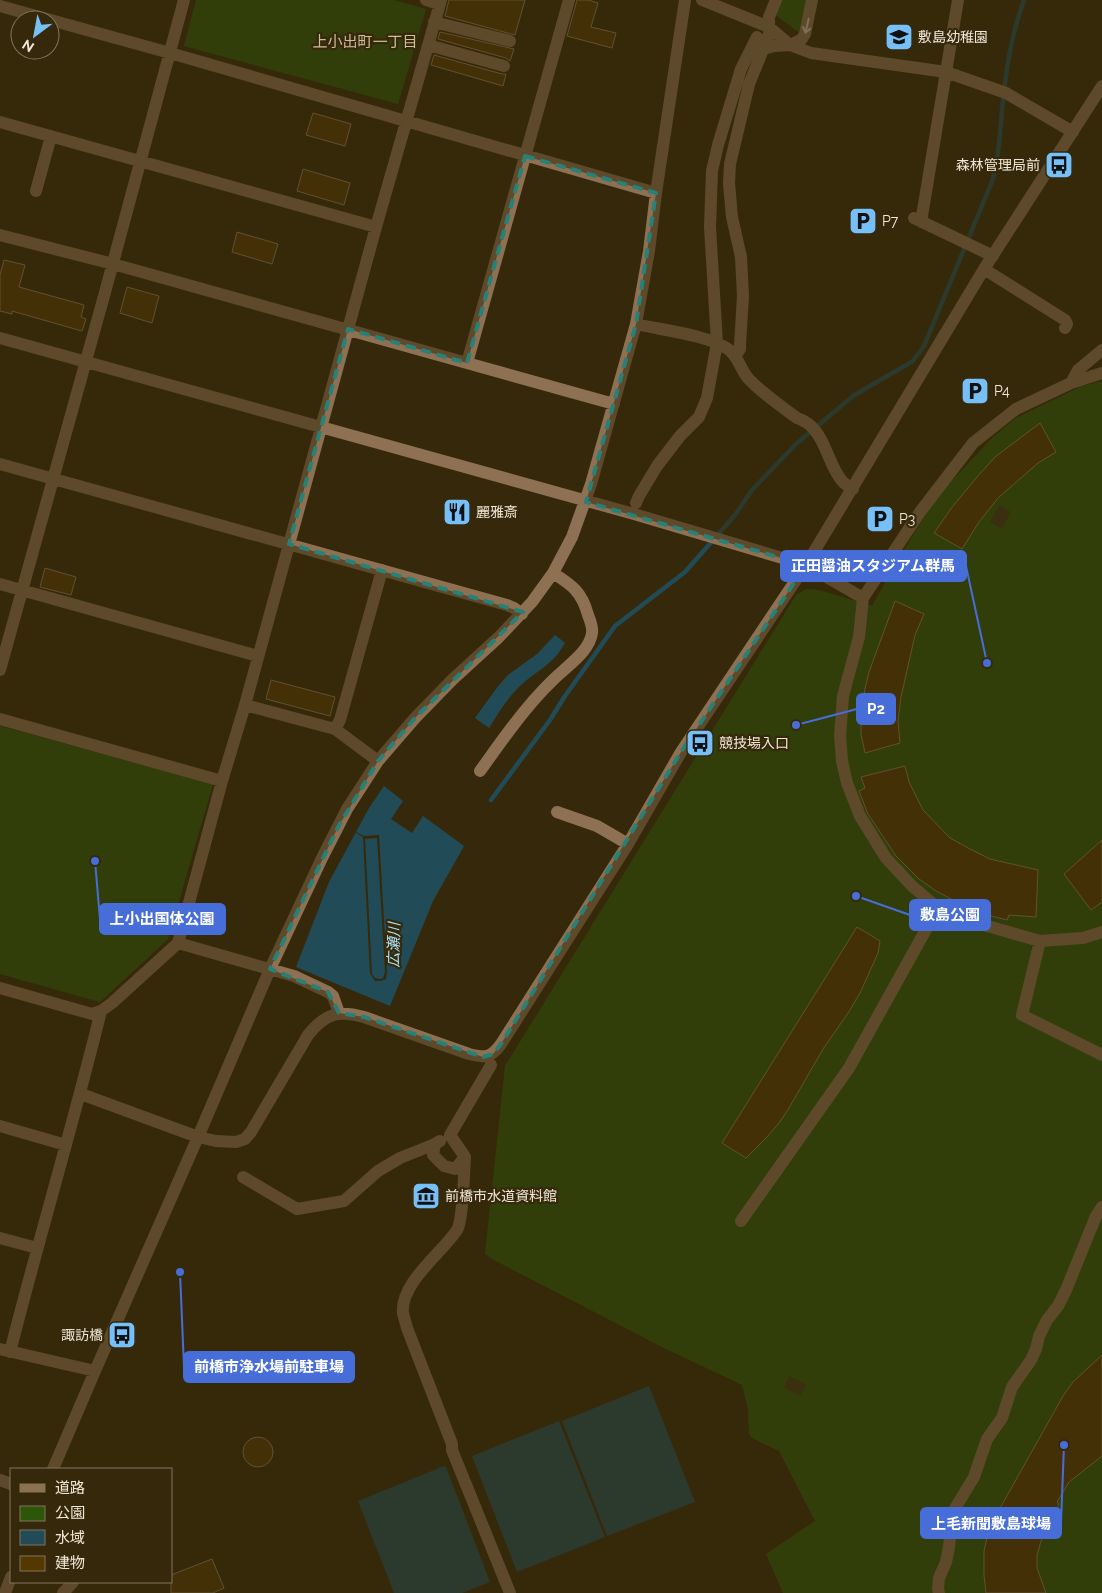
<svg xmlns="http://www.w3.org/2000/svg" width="1102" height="1593" viewBox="0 0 1102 1593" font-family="Raleway,'Noto Sans JP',sans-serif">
	<rect width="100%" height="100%" fill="#36290b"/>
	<path fill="#2c570a" d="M196 0H394L426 9 398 104 184 46Z
		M780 0H807L800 33 774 14Z
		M1102 381V1593H783L766 1554 815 1521 779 1451 752 1438 749 1434 748 1409 742 1385 662 1347 494 1260 485 1254 505 1066 796 595 806 589 819 590 872 606 895 565 927 512 949 484 992 438 1016 418 1082 386Z
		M0 726 213 784 168 939 100 1002 0 974Z"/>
	<path fill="#3f3616" d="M999 505 1011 512 1002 529 990 522Z
		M789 1376 806 1384 801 1396 784 1388Z"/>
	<path fill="#214c57" d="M555 635 565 643C552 666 537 670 520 686 507 698 498 714 489 728L475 718 499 685 508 675 537 654Z
		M384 786 403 801 391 819 412 833 423 816 464 846 433 901 390 1006 296 967 329 882 369 808Z
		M649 1386 695 1502 607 1536 562 1421Z
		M559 1421 605 1537 517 1572 472 1456Z
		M444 1466 446 1467 490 1582 462 1593H394L358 1501Z"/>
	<path fill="#36290b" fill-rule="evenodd" d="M356 832 364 836 379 835 387 972 386 979 381 981H375L370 973 363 837 356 833ZM377 838 385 972 383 978 380 979 375 978 372 974 365 839Z"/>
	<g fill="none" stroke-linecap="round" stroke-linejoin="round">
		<path stroke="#214c57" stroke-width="4.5" d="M491 800 550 720 565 696 615 626 685 572 735 515 752 490 796 444 853 396 913 361 924 346 993 179C999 157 1000 133 1002 110 1005 76 1012 32 1024 0"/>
	</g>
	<path fill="#543800" stroke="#938062" d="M449 0H525L515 35 445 16Z
		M577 0H588L598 3 591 27 616 33 612 48 567 36Z
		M440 32 514 49 510 61 506 58 438 39Z
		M434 55 502 74H506L503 86 431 65Z
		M313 113 351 124 345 146 306 135Z
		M303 169 350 183 344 205 297 191Z
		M237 232 278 244 272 264 232 252Z
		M4 260 25 265 19 287 84 305 81 317 86 319 82 331 12 311V314L0 311V275Z
		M127 287 159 296 152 323 120 313Z
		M1040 423 1056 452 1038 463 998 498 979 522 962 549 934 533 953 506 977 477 995 457Z
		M45 568 76 577 71 595 40 587Z
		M895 601 924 614 915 635 901 697 898 721 900 743 865 753 861 734V715L865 689 869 672Z
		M271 680 335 697 330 716 266 699Z
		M905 766 909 782 923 810 950 838 970 849 990 859 1038 870 1036 917 1009 915 1007 920 980 913 966 907 936 891 919 879 896 856 868 814 859 791 865 788 861 777Z
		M1102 840V902L1091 910 1064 874Z
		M857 927 880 941 878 953 860 993 848 1013 823 1049 789 1108 779 1123 767 1137 746 1158 722 1143Z
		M1102 1355V1456L1069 1482 1057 1502 1059 1504 1041 1541 1037 1555V1568L1046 1593H986L984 1575V1551L989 1529 999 1510 1063 1396 1073 1382Z
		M243 1452a15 15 0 1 1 30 0a15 15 0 1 1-30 0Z
		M212 1559 224 1588 213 1593H171V1575Z"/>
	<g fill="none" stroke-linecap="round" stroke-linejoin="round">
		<path stroke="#8e7052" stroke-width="12" d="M426 0 439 4
			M569 0 467 363 614 404
			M702 0 769 27 790 45 811 53 946 72 1006 93 1073 132
			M0 6 170 53 656 193
			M434 22 510 41
			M428 45 504 66
			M763 49 774 46 790 45 801 40 805 34 812 0
			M0 122 376 227
			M36 191 51 136
			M914 218 993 256
			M921 222 958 0
			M0 235 113 264 467 363
			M984 269 1065 320 1067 324 1065 328
			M636 324C661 330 708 335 728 349 738 356 740 368 747 377 759 391 782 407 797 418 826 427 826 464 843 482 846 485 849 487 853 489
			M0 338 634 514 806 565 863 598 920 512 973 443 1016 409 1071 383 1102 373
			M735 356 740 349V345L743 296 741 257 732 217 729 183 730 164 749 84 769 35V17L776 0
			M1071 383 1078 370 1102 350
			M0 464 507 605 514 608 522 614
			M636 503 639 496 657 466 680 436 699 417 707 398 717 343 710 227 712 171 718 145 741 69 757 37 760 41
			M0 584 258 656
			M863 598 859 637 843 696 840 736 842 761 847 783 860 816 886 858 912 886 938 908 984 925 1040 941 1083 938 1102 932
			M0 670 104 296 184 0
			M245 705 335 729 378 761
			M0 719 222 781
			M335 729 340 720 382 570
			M480 771C506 735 531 698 565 669 575 660 590 648 592 633 593 627 590 620 588 615 582 592 572 585 553 573
			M557 812 597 826 628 844
			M1040 941 1022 1015 1102 1055
			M178 943 294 976 328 992 333 996 339 1013
			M0 988 92 1014 101 1011
			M491 1065 450 1135 465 1157C464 1171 463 1221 457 1230 442 1253 400 1283 403 1313 404 1318 406 1323 407 1328L452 1444V1450L510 1593
			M81 1094 198 1137 216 1141 236 1142 245 1139 251 1132 308 1035C326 1013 338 1010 364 1017L469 1054C485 1058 491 1058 501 1044L628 844 681 752 806 565 984 269 1102 86
			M0 1126 66 1145
			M440 1141 435 1144 433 1155 444 1166 455 1169 465 1157
			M243 1177 297 1209 344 1201 378 1171 400 1158 435 1144
			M741 1221 849 1068 938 908
			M0 1238 37 1248
			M0 1349 95 1371
			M10 1352C39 1238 73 1125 101 1011L112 1003 178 943 180 936 222 781 245 705 376 227 441 0
			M53 1469 95 1371 198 1137 270 969 322 858 347 809 378 761 415 718 453 679 499 637 532 602 553 573 572 537 591 484 636 324 649 251 656 193 685 0
			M0 1480 11 1484
			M5 1593 11 1577
			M63 1593 73 1582
			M939 1593 938 1589 939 1578 946 1562 949 1547 951 1527 954 1510 974 1477 987 1439 1002 1418 1012 1387 1031 1360 1036 1349 1039 1336 1047 1320 1058 1306 1066 1290 1096 1216 1102 1207"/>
	</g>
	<defs><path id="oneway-shaft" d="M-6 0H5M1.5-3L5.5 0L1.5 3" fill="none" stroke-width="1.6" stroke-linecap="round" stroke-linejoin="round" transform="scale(1.25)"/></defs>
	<use stroke="#d3c3af" href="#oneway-shaft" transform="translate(807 26) rotate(103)"/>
	<path d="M0 0H1102V1593H0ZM525 156 656 193 636 324 586 502 806 565 681 752 501 1044 493 1054 483 1057 364 1017 339 1013 328 992 270 969 338 827 378 761 415 718 523 612 289 544 348 329 467 363Z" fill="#36290b" fill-opacity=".55" fill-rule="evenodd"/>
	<path fill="none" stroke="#268178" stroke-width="4" stroke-dasharray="10 6" stroke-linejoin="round" d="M525 156 656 193 636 324 586 502 806 565 681 752 501 1044 493 1054 483 1057 364 1017 339 1013 328 992 270 969 338 827 378 761 415 718 523 612 289 544 348 329 467 363Z"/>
	<defs>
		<symbol id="school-square" viewBox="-11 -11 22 22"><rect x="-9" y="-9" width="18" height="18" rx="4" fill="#76c0f7" stroke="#36290b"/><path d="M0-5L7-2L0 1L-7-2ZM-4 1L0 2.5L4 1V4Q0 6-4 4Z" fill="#111"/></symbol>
		<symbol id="bus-square" viewBox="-11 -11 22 22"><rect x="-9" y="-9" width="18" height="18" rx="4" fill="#76c0f7" stroke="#36290b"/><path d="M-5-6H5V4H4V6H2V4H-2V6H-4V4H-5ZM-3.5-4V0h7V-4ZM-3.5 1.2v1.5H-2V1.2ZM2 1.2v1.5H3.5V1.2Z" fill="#111"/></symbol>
		<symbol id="parking-square" viewBox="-11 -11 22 22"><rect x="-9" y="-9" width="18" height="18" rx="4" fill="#76c0f7" stroke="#36290b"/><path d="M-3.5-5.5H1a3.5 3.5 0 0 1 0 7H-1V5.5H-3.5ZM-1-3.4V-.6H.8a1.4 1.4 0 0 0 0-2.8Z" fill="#111"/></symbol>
		<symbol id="restaurant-square" viewBox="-11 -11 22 22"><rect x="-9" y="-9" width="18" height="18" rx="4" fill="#76c0f7" stroke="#36290b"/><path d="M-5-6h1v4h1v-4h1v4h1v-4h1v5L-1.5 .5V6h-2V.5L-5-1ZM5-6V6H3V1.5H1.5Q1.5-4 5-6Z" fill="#111"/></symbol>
		<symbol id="museum-square" viewBox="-11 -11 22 22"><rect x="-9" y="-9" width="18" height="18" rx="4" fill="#76c0f7" stroke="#36290b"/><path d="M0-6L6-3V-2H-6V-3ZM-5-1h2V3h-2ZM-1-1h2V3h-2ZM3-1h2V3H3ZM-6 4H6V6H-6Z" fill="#111"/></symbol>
	</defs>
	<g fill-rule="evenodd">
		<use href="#school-square" x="883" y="21" width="32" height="32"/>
		<use href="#bus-square" x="1043" y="149" width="32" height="32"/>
		<use href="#parking-square" x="847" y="205" width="32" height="32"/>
		<use href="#parking-square" x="959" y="375" width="32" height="32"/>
		<use href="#restaurant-square" x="441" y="496" width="32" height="32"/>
		<use href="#parking-square" x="864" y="503" width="32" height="32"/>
		<use href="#bus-square" x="684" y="727" width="32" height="32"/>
		<use href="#museum-square" x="410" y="1180" width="32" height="32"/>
		<use href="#bus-square" x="106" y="1319" width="32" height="32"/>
	</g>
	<g text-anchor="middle" stroke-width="4.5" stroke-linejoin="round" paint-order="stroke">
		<g font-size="14" fill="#f0e7d7" stroke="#36290b" text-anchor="start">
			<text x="918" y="42">敷島幼稚園</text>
			<text x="1040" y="170" text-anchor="end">森林管理局前</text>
			<text x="882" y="226">P7</text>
			<text x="994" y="396">P4</text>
			<text x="476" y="517">麗雅斎</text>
			<text x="899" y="524">P3</text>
			<text x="719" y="748">競技場入口</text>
			<text x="445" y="1201">前橋市水道資料館</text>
			<text x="103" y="1340" text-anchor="end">諏訪橋</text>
		</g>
		<g font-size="15" fill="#cebe9c" stroke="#36290b">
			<text x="365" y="47">上小出町一丁目</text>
		</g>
		<g font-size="15" font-style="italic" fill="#ace6f7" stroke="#36290b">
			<text transform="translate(394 945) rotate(-89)" y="5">広瀬川</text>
		</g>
	</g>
	<path fill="none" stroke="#476dd8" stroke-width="2" d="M987 663L966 566M796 725L857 709M856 896L910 915M95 861L100 919M180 1272L184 1367M1064 1445L1061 1523"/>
	<g fill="#476dd8" stroke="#36290b" stroke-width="2">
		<circle cx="987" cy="663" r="5"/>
		<circle cx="796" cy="725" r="5"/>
		<circle cx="856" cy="896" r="5"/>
		<circle cx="95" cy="861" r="5"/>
		<circle cx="180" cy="1272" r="5"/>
		<circle cx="1064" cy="1445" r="5"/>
	</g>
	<g fill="#476dd8" stroke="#476dd8" stroke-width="2">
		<rect x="781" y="551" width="185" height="30" rx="5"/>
		<rect x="857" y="694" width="38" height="30" rx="5"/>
		<rect x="910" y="900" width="80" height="30" rx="5"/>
		<rect x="100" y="904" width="125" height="30" rx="5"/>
		<rect x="184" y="1352" width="170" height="30" rx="5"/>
		<rect x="921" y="1508" width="140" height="30" rx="5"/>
	</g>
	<g font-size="15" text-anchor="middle" font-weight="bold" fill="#fff">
		<text x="873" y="571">正田醤油スタジアム群馬</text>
		<text x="876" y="714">P2</text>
		<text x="950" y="920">敷島公園</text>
		<text x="162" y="924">上小出国体公園</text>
		<text x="269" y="1372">前橋市浄水場前駐車場</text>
		<text x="991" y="1529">上毛新聞敷島球場</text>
	</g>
	<rect x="10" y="1468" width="162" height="115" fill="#36290b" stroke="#80755d"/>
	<rect x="20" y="1484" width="25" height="8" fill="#8e7052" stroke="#80755d"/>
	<text x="55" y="1493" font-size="15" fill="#f0e7d7">道路</text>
	<rect x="20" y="1506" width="25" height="15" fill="#2c570a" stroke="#80755d"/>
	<text x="55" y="1518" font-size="15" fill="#f0e7d7">公園</text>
	<rect x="20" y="1530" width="25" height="15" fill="#214c57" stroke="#80755d"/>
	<text x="55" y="1543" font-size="15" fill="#f0e7d7">水域</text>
	<rect x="20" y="1556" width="25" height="15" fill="#543800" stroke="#80755d"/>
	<text x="55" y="1568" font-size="15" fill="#f0e7d7">建物</text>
	<g transform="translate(35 35) rotate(212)"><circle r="24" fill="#36290b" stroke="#80755d"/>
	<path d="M0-4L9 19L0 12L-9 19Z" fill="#76c0f7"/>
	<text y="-8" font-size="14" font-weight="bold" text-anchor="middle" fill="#f0e7d7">N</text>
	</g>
</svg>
